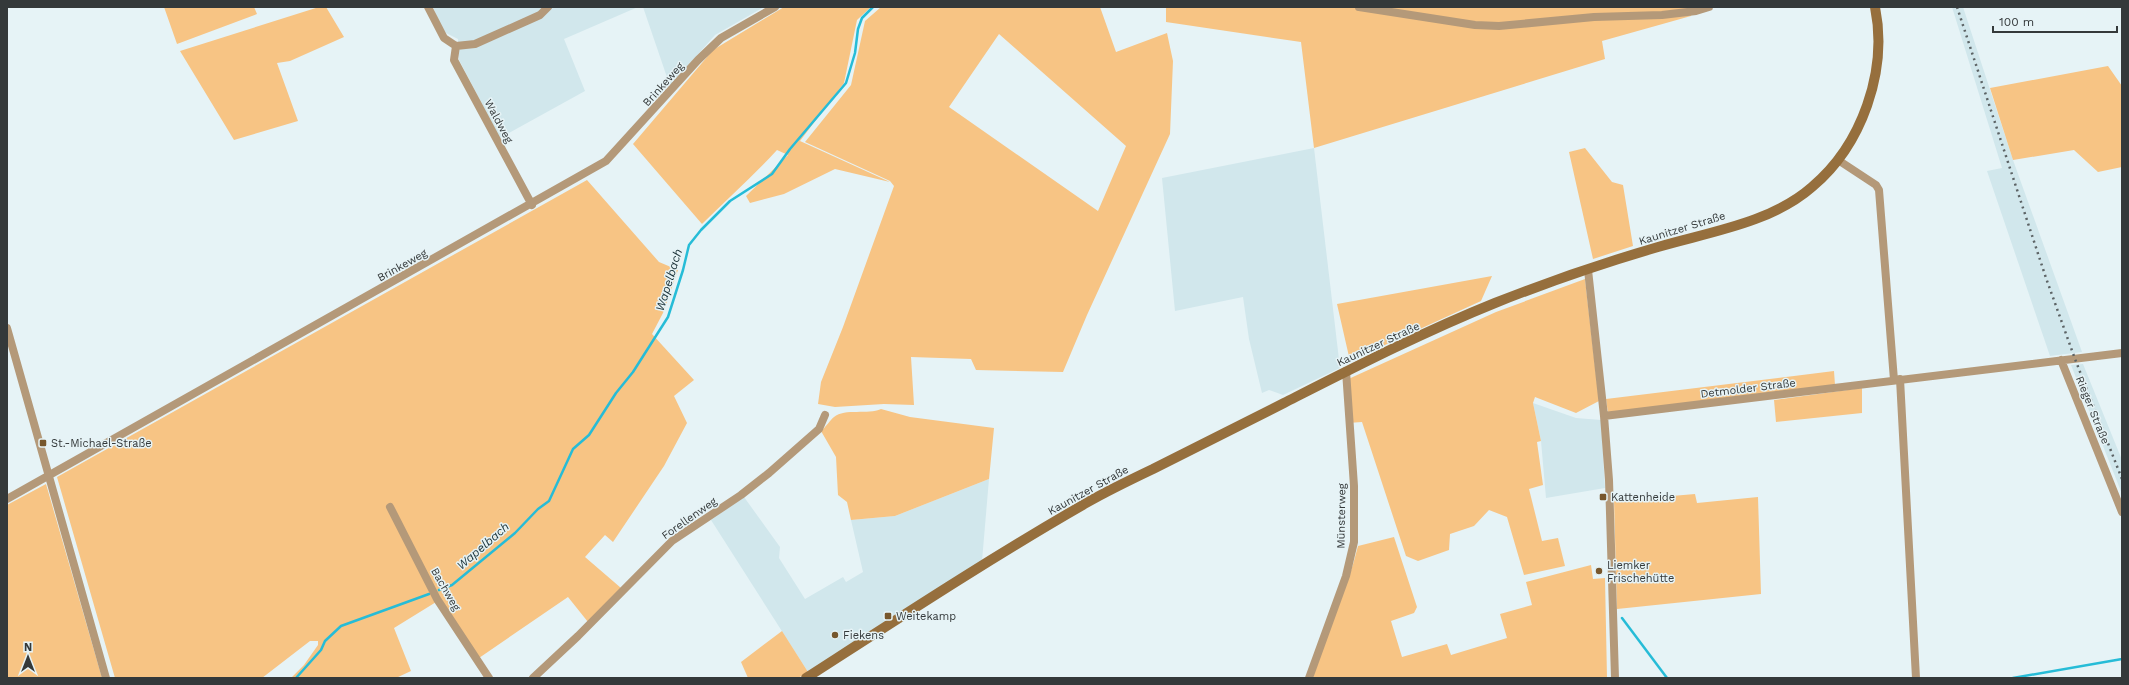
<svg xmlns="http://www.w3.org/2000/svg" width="2129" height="685" viewBox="0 0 2129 685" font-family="'Work Sans',sans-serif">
	<rect width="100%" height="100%" fill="#e6f3f6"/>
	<path fill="#d1e7ec" d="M433 7H638L564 39 585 91 500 138 459 60 458 39 446 33 440 24Z
		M643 7H764L715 35 670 86Z
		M1952 7H1963L2013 160 2082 352 2050 356 1987 171 2002 168Z
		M1314 148 1340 368 1283 395 1269 390 1262 393 1249 339 1243 297 1175 311 1162 178Z
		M2083 364 2122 460V494L2071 365Z
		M1533 403 1576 418 1601 420 1605 488 1546 498 1541 441Z
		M989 479 982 561 808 672 711 520 744 497 780 547 779 558 805 599 843 577 846 582 863 572 851 520 895 516Z"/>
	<path fill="#f7c484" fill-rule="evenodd" d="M164 7H254L257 14 177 44Z
		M319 7H326L344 37 290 61 277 63 298 121 234 140 180 51Z
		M784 7H871L857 20 844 83 800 141 890 182 835 169 784 194 750 203 746 196 788 155 777 150C753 176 727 199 702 224L633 144 713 50Z
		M881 7H1100L1116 52 1167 33 1173 61 1170 134 1087 315 1063 372 976 370 971 359 911 357 914 405 884 404 835 407 818 404 821 382 843 327 894 186 890 181 805 142 851 85 865 21ZM999 34 1126 146 1098 211 949 107Z
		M1166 7H1698L1693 8 1691 16 1602 41 1605 59 1314 148 1301 42 1166 22Z
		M2108 66 2122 86V167L2098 172 2074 150 2013 160 1990 88Z
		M1585 148 1612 182 1623 185 1633 246 1593 259 1569 152Z
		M587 180 659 262 678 270 663 313 652 334 694 380 674 396 687 423 664 466 613 542 605 535 585 557 621 588 588 622 568 597 479 658 441 599 394 628 411 671 396 678H291L304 665 318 645V641H310L262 678H115L57 477Z
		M1492 276 1481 301 1350 361 1337 304Z
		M1585 279 1599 401 1576 413 1535 397 1533 403 1541 441 1537 442 1543 485 1529 489 1542 541 1558 538 1565 566 1524 575 1507 517 1489 510 1474 526 1450 534 1449 550 1418 561 1406 556 1362 422 1348 423 1344 381 1496 312Z
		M1834 371 1835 385 1608 413 1606 399Z
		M1862 388V413L1776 422 1774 400Z
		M881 409 910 417 994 428 989 479 895 516 851 520 847 502 838 495 836 457 821 431C826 427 830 420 834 417 845 408 868 415 881 409Z
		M46 484 102 678H7V505Z
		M1695 494 1697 503 1758 497 1761 594 1617 609 1614 501Z
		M1394 537 1417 607 1414 613 1391 621 1402 657 1447 644 1451 655 1507 638 1500 614 1532 605 1526 582 1591 565 1593 579 1605 578 1607 678H1313C1325 633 1347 592 1358 546Z
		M782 631 808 672 798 678H748L741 662Z"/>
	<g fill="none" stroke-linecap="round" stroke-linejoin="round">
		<path stroke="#26bcd7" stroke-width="2.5" d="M439 590 452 585 515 533 538 509 549 501 573 449 589 435 616 393 633 372 668 317 683 270 689 245 701 230 730 201 772 174 790 149 846 83 855 53 858 29 862 18 873 7
			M1622 618 1667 678
			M296 678 321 650 325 641 341 626 429 594
			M2013 678 2122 659"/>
		<path stroke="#b49979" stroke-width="8" d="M428 7 444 38 456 46 475 44 540 15 548 7
			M1359 7 1475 25 1499 26 1594 17 1662 15 1696 11 1709 7
			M456 46 454 60 532 205
			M1838 160 1876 185 1879 190 1894 380
			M1588 270 1604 416 1609 480 1615 678
			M7 328 106 678
			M2061 360 2122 512
			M1900 379 1916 678
			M1604 416 2122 353
			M7 499 606 161 698 60 721 38 775 7
			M390 507 437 599 489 678
			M533 678 578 636 672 541 741 495 769 473 819 429 825 415
			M1309 678 1346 576 1354 542V486L1346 371"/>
		<path stroke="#966f3d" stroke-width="10" d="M806 678C899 618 992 557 1088 502 1109 490 1132 479 1153 469 1197 447 1241 425 1284 403 1353 368 1423 332 1495 303 1548 282 1603 263 1658 247 1709 232 1771 223 1812 187 1862 145 1888 71 1875 7"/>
		<path stroke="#5c6365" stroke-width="2.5" stroke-dasharray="2 4" stroke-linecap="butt" d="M1957 7 2046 278 2075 359 2122 479"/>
	</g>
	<g fill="#77572d" stroke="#e6f3f6" stroke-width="1.5">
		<rect x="39" y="439" width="8" height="8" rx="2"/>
		<rect x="1599" y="493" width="8" height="8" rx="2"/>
		<circle cx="1599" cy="571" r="4"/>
		<rect x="884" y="612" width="8" height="8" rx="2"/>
		<circle cx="835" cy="635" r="4"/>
	</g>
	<g text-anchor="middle" stroke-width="3" stroke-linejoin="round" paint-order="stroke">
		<g font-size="11" fill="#34393a" stroke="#e6f3f6">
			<text transform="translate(663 84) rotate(-48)" y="4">Brinkeweg</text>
			<text transform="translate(499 121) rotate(62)" y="4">Waldweg</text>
			<text transform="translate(1682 228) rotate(-17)" y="4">Kaunitzer Straße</text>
			<text transform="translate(402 265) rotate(-29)" y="4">Brinkeweg</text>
			<text transform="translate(1378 344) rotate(-25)" y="4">Kaunitzer Straße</text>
			<text transform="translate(1748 388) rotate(-7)" y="4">Detmolder Straße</text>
			<text transform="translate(2093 410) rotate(68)" y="4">Rieger Straße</text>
			<text transform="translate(1088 490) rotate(-29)" y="4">Kaunitzer Straße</text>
			<text transform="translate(1341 516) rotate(-89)" y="4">Münsterweg</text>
			<text transform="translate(689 518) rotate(-35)" y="4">Forellenweg</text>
			<text transform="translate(446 589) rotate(60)" y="4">Bachweg</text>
		</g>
		<g font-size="11" fill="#34393a" stroke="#e6f3f6" text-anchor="start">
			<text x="51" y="447">St.-Michael-Straße</text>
			<text x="1611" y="501">Kattenheide</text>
			<text x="1607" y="569">Liemker<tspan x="1607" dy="13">Frischehütte</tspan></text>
			<text x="896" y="620">Weitekamp</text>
			<text x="843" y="639">Fiekens</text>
		</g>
		<g font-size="12" font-style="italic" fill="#1c3339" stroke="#e6f3f6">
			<text transform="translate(669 280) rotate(-73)" y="4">Wapelbach</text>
			<text transform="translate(483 546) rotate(-41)" y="4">Wapelbach</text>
		</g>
	</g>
	<rect width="2129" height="685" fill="none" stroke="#34393a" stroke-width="16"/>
	<g transform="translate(28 657)" stroke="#e6f3f6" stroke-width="3" paint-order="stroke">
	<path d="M0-3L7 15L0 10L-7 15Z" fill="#34393a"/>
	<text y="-6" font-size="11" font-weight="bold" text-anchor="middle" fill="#34393a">N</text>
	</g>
	<path d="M1993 26v6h124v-6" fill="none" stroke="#34393a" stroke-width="2"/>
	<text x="1999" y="26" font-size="12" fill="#34393a" stroke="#e6f3f6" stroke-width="3" paint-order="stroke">100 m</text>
</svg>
